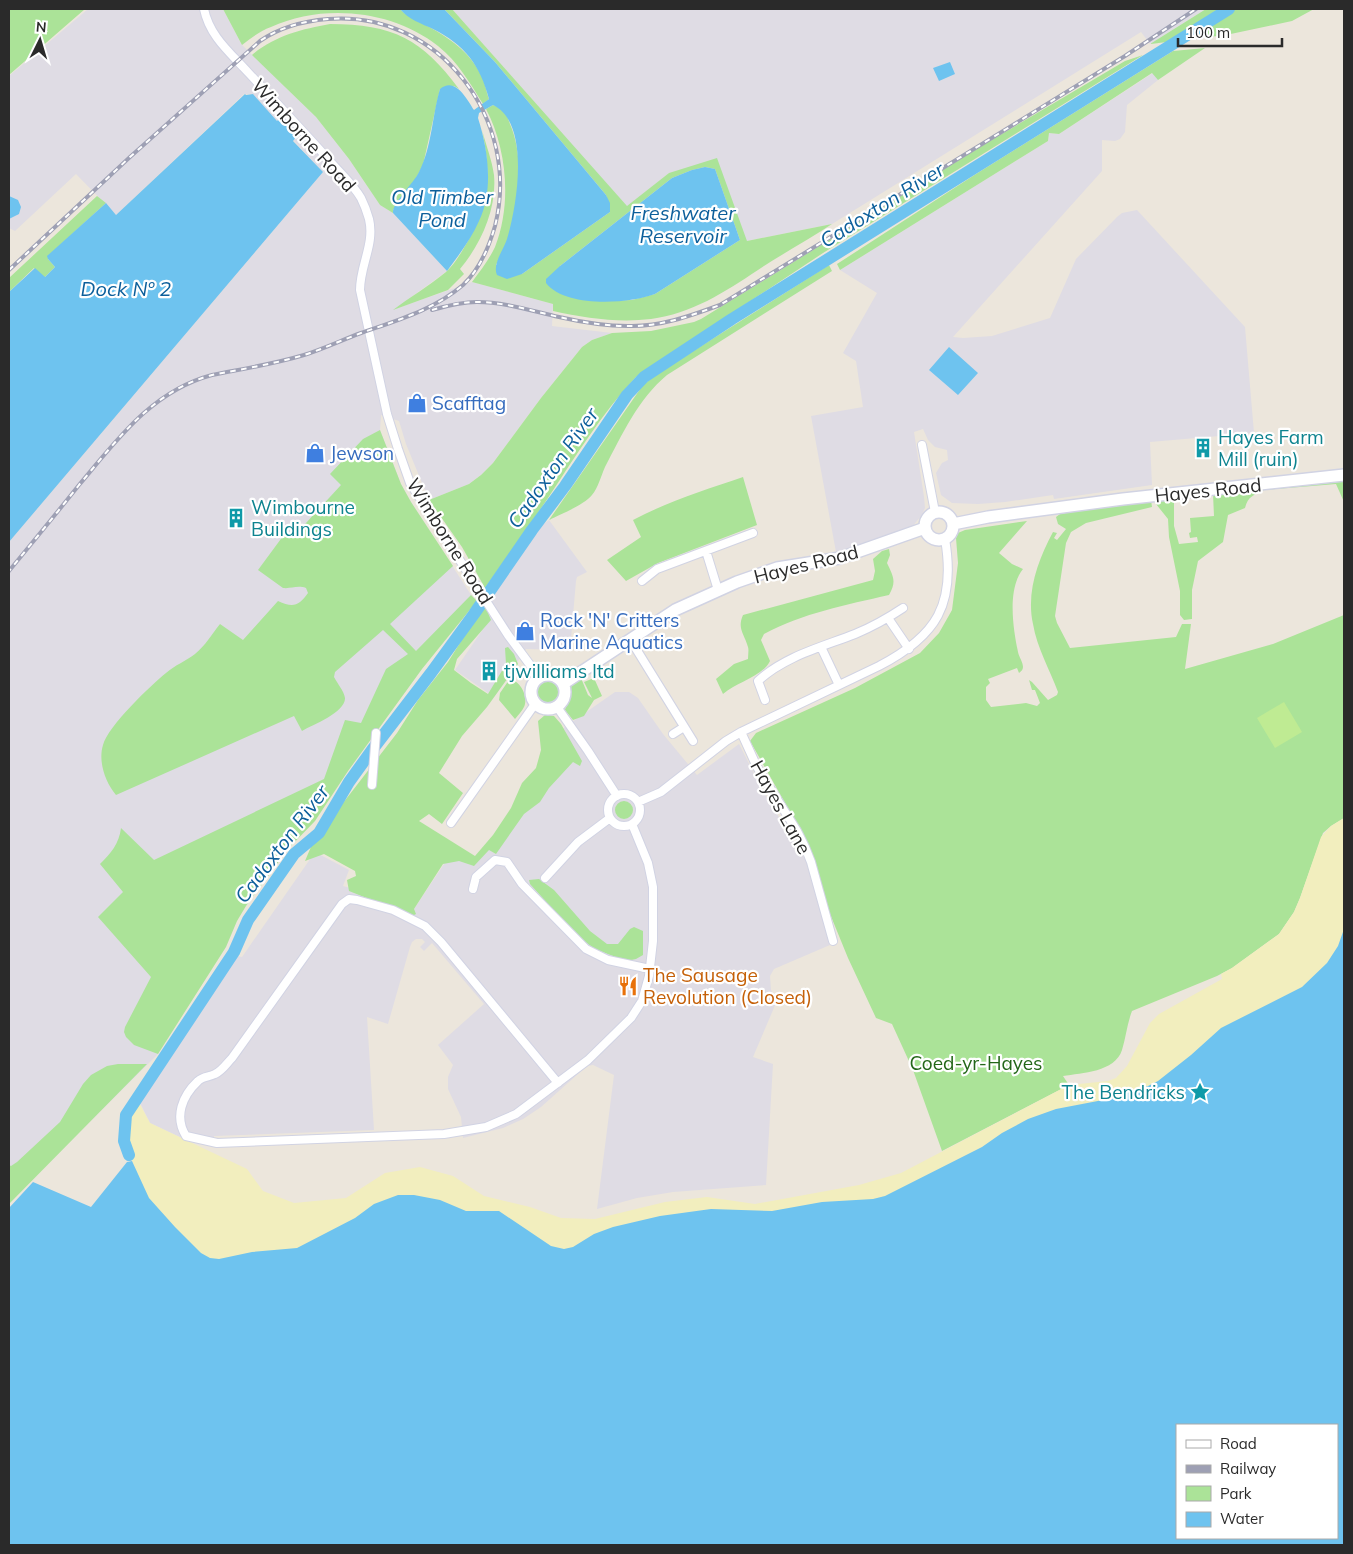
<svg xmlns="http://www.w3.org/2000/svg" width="1353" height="1554" viewBox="0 0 1353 1554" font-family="Mulish,sans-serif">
	<rect width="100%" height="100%" fill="#ece6dc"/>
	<path fill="#dfdce4" d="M88 9H223L242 45 316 117 349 159 380 205 393 213 447 271 395 309 472 282 553 304 552 326 612 333 592 340 582 347 541 398 493 463 481 475 469 484 429 500 406 444 399 421 381 415 380 430 401 484 411 502 473 598 329 797 250 886 158 1054 9 1202V542L323 172 293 140 297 137 280 118 277 121 253 94H244L116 215 76 174 15 231 9 228V76Z
		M452 9H1206L1150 44 1141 32 832 224 747 241 669 173 627 207Z
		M1153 73 1158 80 1127 105 1125 132 1120 139 1115 141 1102 140V171L953 337 963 338 992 336 1050 318 1076 259 1117 217 1122 213 1137 210 1245 327 1254 433 1150 442 1152 485 1054 499 1053 495 1005 502 978 504 952 503 941 495 936 473 942 463 948 460 947 450 935 447 928 440 923 429 914 432 924 497 925 508 921 516 912 527 867 544 836 552 811 416 863 407 856 361 843 353 877 293 840 270 1048 141 1049 133 1059 134Z
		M549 520 587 572 577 577 576 581 570 650 526 649 494 697 455 670 490 619 483 607 538 528Z
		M615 692H629L638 698 663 734 697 775 739 744 763 791 806 861 830 945 774 969 770 976 771 990 776 1003 753 1057 773 1064 766 1185 673 1192 637 1198 597 1209 614 1075 593 1065 587 1066 541 1107 523 1119 503 1128 463 1138 461 1117 448 1089V1077L453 1065 438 1045 484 1004 432 943 424 951 420 947 425 942 422 939H416L412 942 410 947 388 1024 367 1017 374 1130 214 1136V1147L188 1141 150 1123 138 1099 167 1060 237 956 242 957 315 852 349 870 343 886 391 899 414 909 452 852 472 865 494 845 562 729Z"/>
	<path fill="#abe398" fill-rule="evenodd" d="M9 9H85L9 75Z
		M223 9H400L404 13C432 29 465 43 480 73 485 81 486 91 489 99L483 104C470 83 458 62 438 46 393 10 323 3 271 27 260 31 251 38 242 45Z
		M444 9H452L627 206 669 173 717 158 747 241 832 224C808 240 782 254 758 270 725 292 691 314 651 319 618 323 585 318 553 311V304L472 282C480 271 489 260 495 247 512 204 507 149 486 109L493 105C496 106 500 108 503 111 507 114 508 119 510 124 525 159 519 205 507 241 504 249 500 257 496 265L522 274 610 212 606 195 495 62ZM705 167 715 169 740 240 655 294 632 300 601 301 560 266 672 178 692 170Z
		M1206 9H1314L1292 21 1226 35 1150 44Z
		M330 24C393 24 422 39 459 89L454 86 440 89 423 165 414 182 393 210V213L380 205 349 159 316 117 252 55C274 36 302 29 330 24Z
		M1205 48 1158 80 1152 73 1059 134 1049 133 1048 141 840 270 837 264 976 174 1173 51Z
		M1143 55 823 253 636 377C602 413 575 457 548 498 528 528 506 558 485 588L462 547 429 500 469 484 481 475 493 463 541 398 574 357 582 347 592 340 612 333 651 331 694 322 701 319 985 144 1125 61Z
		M482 130C486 145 492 160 494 175 497 209 481 244 460 269L464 274 448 290 393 310C410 297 429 286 446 272 455 264 462 251 468 241 490 202 491 173 482 130Z
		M97 196 106 203 48 256V259L55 267 44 278 34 268 9 292V278Z
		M829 265 832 271 667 375C638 399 622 435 605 467 601 476 598 488 592 495 584 505 561 514 549 520L643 385 657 374Z
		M380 430 401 484 411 502 453 566 390 624 416 651 471 595 477 601 422 669 348 771 315 821 288 849 246 906 237 921 226 947 158 1054 134 1045 126 1037 124 1032 125 1027 151 977 98 917 123 892 100 864C111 853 119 844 121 828L154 860 324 779 345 720 361 723 386 669 408 654 383 630 335 672 334 677C337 683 344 691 345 698 346 712 313 725 302 731L294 716 116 795C105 782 98 761 103 745 108 726 151 685 166 673 175 665 186 661 195 654 205 646 212 634 220 624L243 640 278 601C293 608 299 606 308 593L306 588C297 585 291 589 283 588L258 570 286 532 294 536 341 485 330 474 363 439Z
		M743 477 757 525 658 563 626 581 607 560 641 537 633 520C669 501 705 490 743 477Z
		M1343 479 1344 502 1336 484 1264 490C1254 495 1248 496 1245 508L1228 515 1223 542 1198 561 1192 590V619L1184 620 1180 615V591L1169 537 1168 519 1156 504 1157 499 1183 497V499L1174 500V526L1179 544 1198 542 1197 537 1190 538 1189 533 1191 532 1190 518 1214 516 1213 494Z
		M1151 500 1152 507 1086 523 1071 532 1066 543 1055 616 1057 623 1070 648 1176 637 1182 624H1191L1185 669 1273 644 1344 615V818L1331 826 1323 833 1300 898 1294 912 1279 934 1232 968 1217 976 1132 1011C1127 1024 1126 1037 1122 1050 1115 1072 1082 1073 1063 1076L1069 1085 942 1151 913 1070 892 1024 876 1018 848 958 828 909 806 840 750 741 756 733 855 688 920 653 939 633 952 610 958 563 956 538 958 533 965 530 1027 521 999 553 1012 564 1023 569C1007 589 1013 628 1018 652 1019 657 1023 662 1023 667 1023 670 1021 671 1019 673L1017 668 988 679 990 683 986 687V700L991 707 1026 703 1037 706 1040 703 1035 690H1032L1029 680 1032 682 1048 700 1057 695 1058 692C1050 670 1037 648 1033 624 1026 592 1038 560 1053 532L1057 533 1054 538 1057 540 1066 529 1058 524 1056 517 1060 514 1083 510V508Z
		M889 549 890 555 887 563C893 576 897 581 889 595 846 605 803 613 764 634L761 640 770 661C762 677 737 682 723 694L716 679 734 664 748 659C748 655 749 650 748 647 744 633 737 629 743 615L873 580 875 571 873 559 882 551Z
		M486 608 491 620 457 659 454 670 471 683 488 694 506 664 505 648 508 647 514 654 518 664 487 707 462 736 439 773 463 793 442 824 429 814 419 821 475 856 493 835 511 808 522 783 536 768 541 750 538 721 545 715 554 716 561 724 582 761 580 766 573 762 549 788 540 802 524 814 496 854 489 850 474 866 459 861 443 864 414 909 416 914 412 916 349 891 347 880 356 876 355 871 324 854 305 861 313 842 397 733 418 700 448 662 480 611Z
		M581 678 588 695 592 698 584 682 594 678 602 696 594 700 584 716 573 720 565 710 571 683Z
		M511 679C520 682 527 694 525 704 524 709 519 714 515 719L499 700 500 693 509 680Z
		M535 692a13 13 0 1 1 26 0a13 13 0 1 1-26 0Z
		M615 810a9 9 0 1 1 18 0a9 9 0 1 1-18 0Z
		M539 879 554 890 590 931 607 944H618L630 929 634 927 643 931V955L636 959 626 961 595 949 577 936 530 884 529 880Z
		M118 1064H147L9 1204V1165L11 1166 17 1162 60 1122 83 1084 91 1075 107 1066Z"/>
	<path fill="#f2eebe" d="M1344 818V1120L216 1360 132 1161C128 1133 122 1126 137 1099L150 1123 247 1169 263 1191 294 1203 346 1198 385 1173 420 1167 453 1176 484 1196 530 1207 561 1218 595 1219 665 1202 707 1197 755 1204 859 1185 901 1173 1069 1085 1108 1081 1116 1078 1127 1066 1150 1023 1159 1014 1222 979 1221 974 1232 968 1279 934 1294 912 1300 898 1321 837 1331 826Z"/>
	<path fill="#bfeb93" d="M1284 702 1302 732 1275 748 1257 718Z"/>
	<path fill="#6ec3ef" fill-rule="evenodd" d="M400 9H444L495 62 606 195 610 203V212L522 274 507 279 497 275C492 264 504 249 507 239 517 206 531 123 493 105L479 113 478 118C488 149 494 190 479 221 471 239 459 255 447 271L393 213C392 203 414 183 419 172 432 147 432 116 440 89 455 76 467 99 474 110L489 99C480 65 465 45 433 29 422 24 408 19 400 9Z
		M950 62 955 74 939 81 933 68Z
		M245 94 246 95 253 94 277 121 280 118 297 136 293 141 323 172 9 542V292L35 268 45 277 55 267 48 259 47 256 106 203 116 215Z
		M705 167 715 169 740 240 655 294C629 304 565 308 546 283V279L560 266 672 178 692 170Z
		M9 196 18 200 21 207 19 214 9 219Z
		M949 347 978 373 958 395 929 370Z
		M1344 929V1545H9V1208L33 1182 91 1207 127 1162 132 1161 149 1198 175 1227 201 1253 210 1258 219 1259 252 1252 297 1248 355 1218 374 1204 398 1195H414L440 1200 466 1211H499L551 1246 564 1249 573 1247 594 1234 613 1227 660 1216 711 1209 772 1211 822 1202 873 1199 885 1196 982 1147 1002 1133 1028 1119 1056 1109 1103 1100 1148 1086 1158 1081 1191 1055 1221 1028 1302 987 1327 963 1338 946ZM1177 1425H1337V1538H1177Z"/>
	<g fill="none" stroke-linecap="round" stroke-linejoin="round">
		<path stroke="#6ec3ef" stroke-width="12" d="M129 1155 124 1141 126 1115 234 952 248 920 294 854 319 833 349 782 372 750 431 673 474 614 532 530 565 486 627 395 644 377 732 319 1229 9"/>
		<defs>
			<path id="street" d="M204 9C209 34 227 50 244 68 272 98 301 129 329 160 339 172 353 184 361 198 364 204 367 212 369 219 375 244 360 265 360 290L387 414 398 449 410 483 508 635 539 677
				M922 445 935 512
				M706 551 718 590
				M642 581 657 569 753 533
				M888 618 909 649
				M630 639 693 741
				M821 647 839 685
				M765 700 758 681C785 656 822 647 855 634 872 627 888 618 903 608
				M557 707 588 751 617 796
				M741 732 757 767 797 831 805 847 811 862 833 941
				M673 734 684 727
				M372 785 376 733
				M608 810a16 16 0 1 1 32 0a16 16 0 1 1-32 0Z
				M638 802 661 792 726 741 741 732 879 666C937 636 956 604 945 539
				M451 823 535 704
				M545 878 578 842 610 818
				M473 889 476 877 495 860 507 862 522 884 586 949 608 960 650 969
				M558 1083 441 942 425 926 393 910 357 900 349 899 342 904 232 1058C227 1063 222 1071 215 1074 209 1077 203 1076 198 1081 182 1096 174 1117 186 1136L217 1143 444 1134 486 1127 516 1114 588 1060 631 1018 642 1001 649 976 653 941V887L648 863 632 824"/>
			<path id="secondary" d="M925 526a14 14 0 1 1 28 0a14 14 0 1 1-28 0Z
				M953 524 988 517 1123 499 1344 475
				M531 692a17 17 0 1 1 34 0a17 17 0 1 1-34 0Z
				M563 684 675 610 737 582 777 568 840 558 925 528"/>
		</defs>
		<use href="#street" stroke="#d1d3e3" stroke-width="10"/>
		<use href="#secondary" stroke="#d1d3e3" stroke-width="14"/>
		<use href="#street" stroke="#fff" stroke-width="8"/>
		<use href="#secondary" stroke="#fff" stroke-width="11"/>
		<defs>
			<path id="rail" d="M9 270 130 157 260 41C280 27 304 21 328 19 439 10 522 120 495 226 489 247 480 269 463 285 434 310 395 321 361 333 342 340 323 349 304 355 274 364 242 369 212 375 152 391 117 440 79 485 56 514 32 543 9 571
				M432 310C446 306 461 302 477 302 505 302 532 311 559 317 581 322 605 326 628 326 660 327 690 316 720 305L1125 56 1196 9"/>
		</defs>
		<use href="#rail" stroke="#9ea0b4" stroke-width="4"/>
		<use href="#rail" stroke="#fff" stroke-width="2" stroke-dasharray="5.5" stroke-linecap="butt"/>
	</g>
	<defs>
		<symbol id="shop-bare" viewBox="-9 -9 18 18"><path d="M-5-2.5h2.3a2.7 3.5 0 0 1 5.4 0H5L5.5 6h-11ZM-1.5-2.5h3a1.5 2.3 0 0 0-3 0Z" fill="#3f7fe0" stroke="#fff" stroke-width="2.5" paint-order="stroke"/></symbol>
		<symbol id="building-bare" viewBox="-9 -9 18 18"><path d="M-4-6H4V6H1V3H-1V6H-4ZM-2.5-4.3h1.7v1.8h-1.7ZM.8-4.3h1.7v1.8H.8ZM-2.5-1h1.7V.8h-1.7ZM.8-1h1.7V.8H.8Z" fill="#0f9aa8" stroke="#fff" stroke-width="2.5" paint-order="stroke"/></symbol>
		<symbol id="restaurant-bare" viewBox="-9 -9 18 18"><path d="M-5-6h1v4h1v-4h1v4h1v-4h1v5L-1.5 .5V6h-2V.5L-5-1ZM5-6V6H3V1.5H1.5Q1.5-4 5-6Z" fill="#e8710a" stroke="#fff" stroke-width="2.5" paint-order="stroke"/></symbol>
		<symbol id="sight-bare" viewBox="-9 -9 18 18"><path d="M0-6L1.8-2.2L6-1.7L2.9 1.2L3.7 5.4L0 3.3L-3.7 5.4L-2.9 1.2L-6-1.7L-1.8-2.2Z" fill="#0f9aa8" stroke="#fff" stroke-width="2.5" paint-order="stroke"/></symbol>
	</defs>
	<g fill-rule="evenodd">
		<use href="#shop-bare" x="403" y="389" width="28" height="28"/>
		<use href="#building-bare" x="1189" y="434" width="28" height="28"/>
		<use href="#shop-bare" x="301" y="439" width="28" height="28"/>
		<use href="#building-bare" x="222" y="504" width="28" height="28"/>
		<use href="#shop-bare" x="511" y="617" width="28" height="28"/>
		<use href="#building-bare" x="475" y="657" width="28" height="28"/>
		<use href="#restaurant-bare" x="614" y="972" width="28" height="28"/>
		<use href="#sight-bare" x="1186" y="1078" width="28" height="28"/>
	</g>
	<g text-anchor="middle" stroke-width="4.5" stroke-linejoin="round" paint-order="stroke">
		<g font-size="19" fill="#2a2a2a" stroke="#fff">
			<text transform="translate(304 135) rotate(48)" y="7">Wimborne Road</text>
			<text transform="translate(1208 490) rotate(-6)" y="7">Hayes Road</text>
			<text transform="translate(450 541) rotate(58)" y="7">Wimborne Road</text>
			<text transform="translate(806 564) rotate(-14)" y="7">Hayes Road</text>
			<text transform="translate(781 807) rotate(61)" y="7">Hayes Lane</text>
		</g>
		<g font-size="19" fill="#366cbe" stroke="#fff" text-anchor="start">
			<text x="432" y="410">Scafftag</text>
			<text x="330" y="460">Jewson</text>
			<text x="540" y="627">Rock 'N' Critters<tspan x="540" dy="22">Marine Aquatics</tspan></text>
		</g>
		<g font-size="19" fill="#0d838f" stroke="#fff" text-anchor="start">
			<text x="1218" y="444">Hayes Farm<tspan x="1218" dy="22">Mill (ruin)</tspan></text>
			<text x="251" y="514">Wimbourne<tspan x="251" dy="22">Buildings</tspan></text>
			<text x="504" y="678">tjwilliams ltd</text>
			<text x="1185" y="1099" text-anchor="end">The Bendricks</text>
		</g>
		<g font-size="19" fill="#c56008" stroke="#fff" text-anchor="start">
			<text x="643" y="982">The Sausage<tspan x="643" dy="22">Revolution (Closed)</tspan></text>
		</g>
		<g font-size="19" fill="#236719" stroke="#fff">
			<text x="976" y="1070">Coed-yr-Hayes</text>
		</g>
		<g font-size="20" font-style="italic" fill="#0c5f9b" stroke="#fff">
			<text x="442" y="204">Old Timber<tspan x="442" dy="23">Pond</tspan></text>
			<text transform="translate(882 205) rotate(-32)" y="7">Cadoxton River</text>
			<text x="683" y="220">Freshwater<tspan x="683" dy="23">Reservoir</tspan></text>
			<text x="126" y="296">Dock Nº 2</text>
			<text transform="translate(553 468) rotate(-55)" y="7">Cadoxton River</text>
			<text transform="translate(282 844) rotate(-53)" y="7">Cadoxton River</text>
		</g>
	</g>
	<rect width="1353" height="1554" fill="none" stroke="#2a2a2a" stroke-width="20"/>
	<rect x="1176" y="1424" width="162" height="115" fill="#ffffff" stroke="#aaaaaa"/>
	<rect x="1186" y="1440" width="25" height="8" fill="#ffffff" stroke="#aaaaaa"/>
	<text x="1220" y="1449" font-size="15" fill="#2a2a2a">Road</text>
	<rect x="1186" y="1465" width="25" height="8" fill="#9ea0b4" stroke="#aaaaaa"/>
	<text x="1220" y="1474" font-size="15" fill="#2a2a2a">Railway</text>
	<rect x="1186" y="1486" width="25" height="15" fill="#abe398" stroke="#aaaaaa"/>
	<text x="1220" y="1499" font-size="15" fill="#2a2a2a">Park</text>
	<rect x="1186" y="1512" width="25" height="15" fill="#6ec3ef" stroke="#aaaaaa"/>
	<text x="1220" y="1524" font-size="15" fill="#2a2a2a">Water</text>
	<g transform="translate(40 40) rotate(5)" stroke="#ffffff" stroke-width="4" paint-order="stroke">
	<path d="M0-4L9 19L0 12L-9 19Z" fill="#2a2a2a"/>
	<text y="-8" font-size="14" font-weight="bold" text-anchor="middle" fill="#2a2a2a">N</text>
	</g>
	<path d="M1178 38v8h104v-8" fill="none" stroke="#2a2a2a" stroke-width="2.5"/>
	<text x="1186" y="38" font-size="15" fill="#2a2a2a" stroke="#ffffff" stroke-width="4" paint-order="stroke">100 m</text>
</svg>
